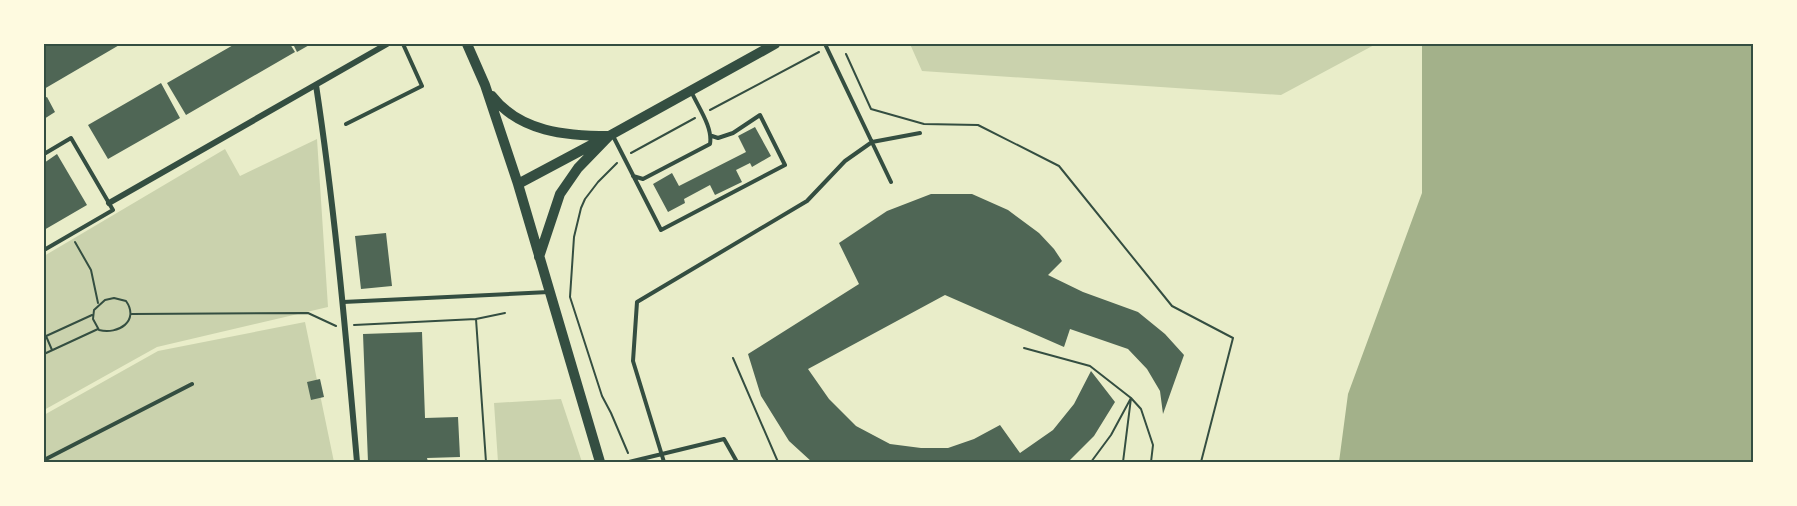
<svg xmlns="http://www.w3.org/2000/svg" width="1797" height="506" viewBox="0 0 1797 506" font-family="'Sofia Sans Condensed',sans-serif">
	<rect width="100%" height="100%" fill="#e9edc9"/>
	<path fill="#cad2ad" d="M910 44H1376L1281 95 922 71Z
		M317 139 328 307 157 347 44 410V256L225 149 240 176Z
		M305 322 334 462H44V415L158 351Z
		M561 399 582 462H498L494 403Z"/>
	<path fill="#a3b18a" d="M1422 44H1753V462H1339L1348 394 1422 193Z"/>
	<path fill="#4f6655" d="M44 44H121L44 89Z
		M235 44H290L295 52 186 115 167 83Z
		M293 44H311L297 52Z
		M161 83 180 118 108 159 88 125Z
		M47 97 55 112 44 119V98Z
		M755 127 771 156 752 167 750 163 736 170 742 182 715 195 710 185 684 199 685 203 668 212 653 184 672 173 679 186 746 152 738 136Z
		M57 154 87 205 44 230V163Z
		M931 194H972L1008 210 1039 233 1054 249 1062 261 1048 275 1083 292 1138 312 1165 334 1184 355 1163 414 1160 391 1147 369 1128 349 1070 329 1064 347 945 295 808 369 829 399 856 426 890 444 921 448H948L974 439 1000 425 1020 453 1053 430 1074 404 1091 371 1115 402 1094 436 1068 462H812L789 441 761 396 748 354 859 284 839 243 887 211Z
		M386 233 392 286 361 289 355 236Z
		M422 332 425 418 458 417 460 457 427 458 428 462H368L363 334Z
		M320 379 324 397 311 400 307 382Z"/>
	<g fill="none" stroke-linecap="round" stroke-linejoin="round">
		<path stroke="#344e41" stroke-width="2" d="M846 54 871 109 924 124 978 125 1059 166 1172 306 1233 338 1201 462
			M710 110 819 52
			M631 153 695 118
			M617 163 598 182 585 199 581 208 574 237 570 297 602 396 611 413 628 453
			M75 242 91 270 98 303
			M114 298 126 301C140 321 118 335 99 330L93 319 94 310 105 300Z
			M132 314 308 313 336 326
			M476 319 505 313
			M354 325 476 319 486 462
			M46 336 52 350
			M44 337 92 315
			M1024 348 1090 366 1131 398 1123 462
			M44 354 98 329
			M733 358 778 462
			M1091 462 1111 435 1131 398 1141 409 1153 445 1151 462"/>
		<path stroke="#344e41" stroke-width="4" d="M825 44 891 182
			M346 124 422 86 403 44
			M612 134 661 230 785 165 760 115 733 133 718 138 712 136
			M44 154 71 138 113 210 44 250
			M633 176 643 179 710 144C713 127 698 107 691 91
			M343 300V302L549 292
			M44 460 192 384
			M629 462 724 439 737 462
			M664 462 633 361 637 302 807 201 845 161 872 142 920 133"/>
		<path stroke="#344e41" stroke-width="6" d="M316 85C335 210 346 336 357 462
			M109 203 387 44"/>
		<path stroke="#344e41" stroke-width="10" d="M467 44 485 85 518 184 600 462
			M492 96C520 132 566 136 609 136
			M518 184 595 143
			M539 257 560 194 578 168 609 136 775 44"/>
	</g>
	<rect width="1797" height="506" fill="none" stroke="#fefae0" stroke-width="90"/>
	<rect x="45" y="45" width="1707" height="416" fill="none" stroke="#344e41" stroke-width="2"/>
</svg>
